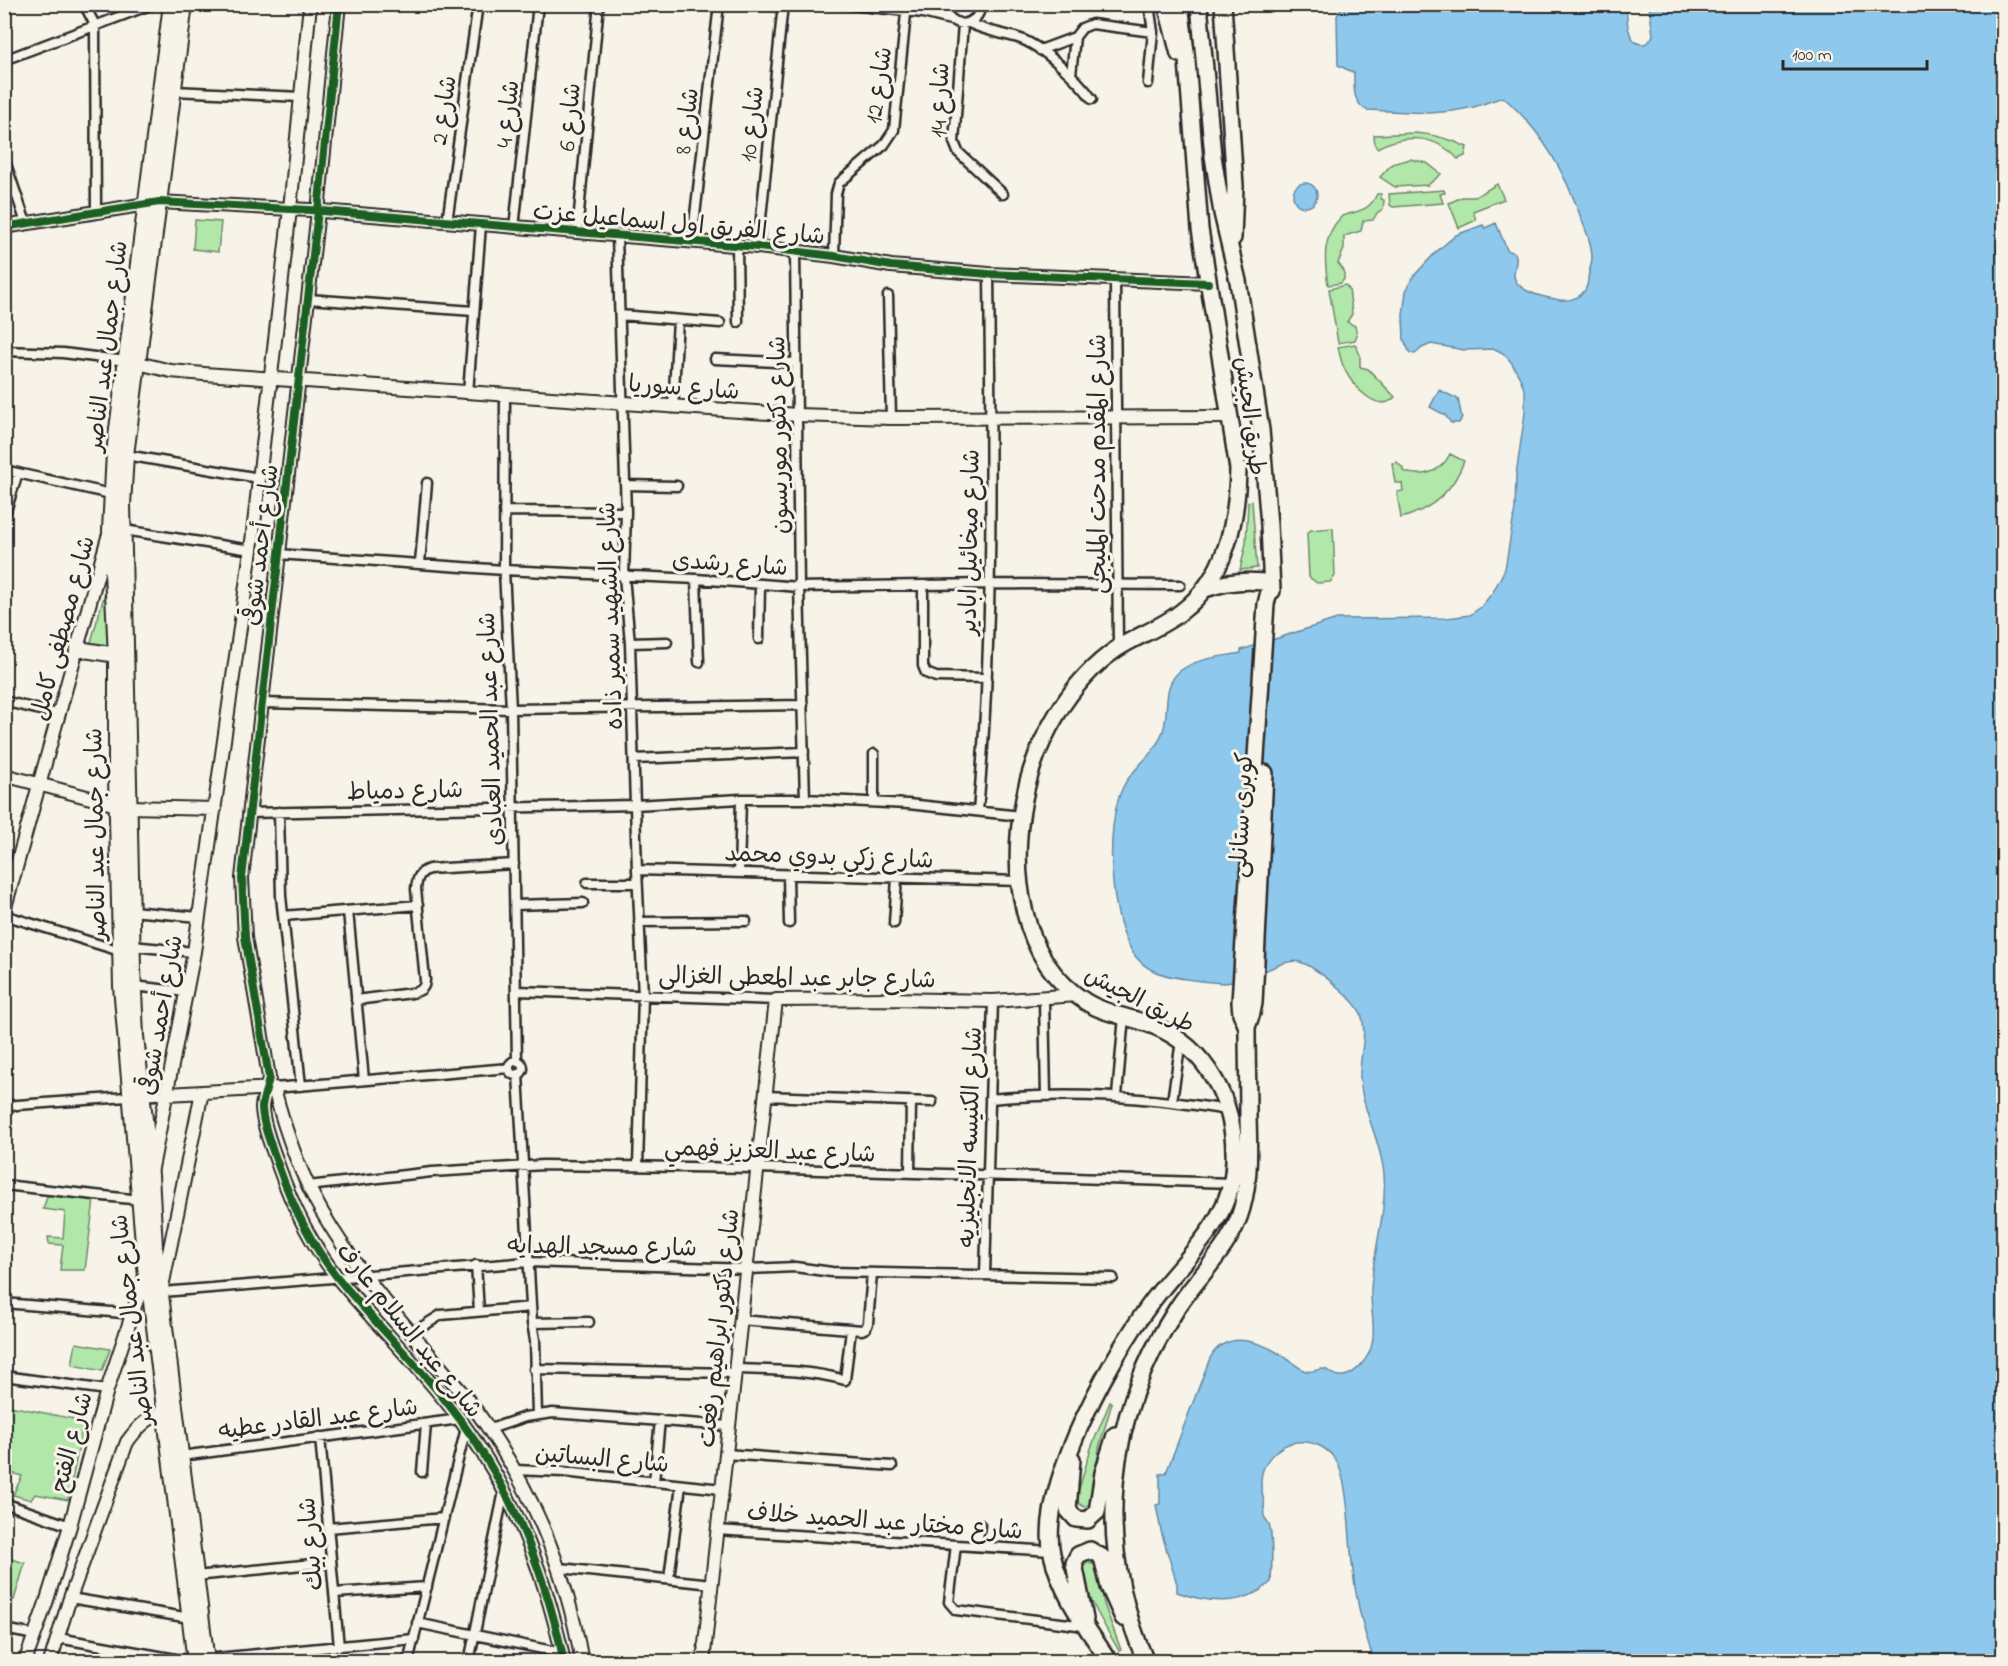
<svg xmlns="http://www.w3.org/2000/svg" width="2008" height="1666" viewBox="0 0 2008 1666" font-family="'Indie Flower','Playpen Sans Arabic',sans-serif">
	<rect width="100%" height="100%" fill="#f7f3e8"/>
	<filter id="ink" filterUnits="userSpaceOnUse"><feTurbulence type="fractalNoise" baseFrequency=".0167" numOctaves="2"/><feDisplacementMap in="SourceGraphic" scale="12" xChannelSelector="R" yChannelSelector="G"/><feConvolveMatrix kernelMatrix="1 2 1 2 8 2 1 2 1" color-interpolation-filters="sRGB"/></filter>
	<g filter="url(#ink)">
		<path fill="#b1e7a9" stroke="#6e896a" stroke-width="1.5" d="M1415 133C1434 134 1450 139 1467 147L1465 156 1458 159C1436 135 1405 133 1377 148L1375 145 1374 135Z
			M1410 159 1427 163 1441 174 1428 185 1395 187 1380 177 1392 164Z
			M1497 184 1504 199 1473 211 1476 220 1459 228 1449 203 1462 197H1475Z
			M1444 190 1445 193 1440 194 1443 203 1393 207 1390 205 1389 194Z
			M1377 194H1381V199L1384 200 1383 209 1377 213 1373 220 1363 221 1361 231 1344 236V249L1338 263 1344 271V279L1341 283 1328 285C1324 259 1322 236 1342 216 1358 210 1368 213 1377 194Z
			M195 220 221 222 218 252 193 249Z
			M1345 285 1349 289 1352 314 1347 322 1355 326 1357 335 1355 340 1338 343 1329 289Z
			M1355 344 1360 355V367L1368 369 1395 397C1379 415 1352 386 1345 370 1341 363 1340 355 1338 347Z
			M1450 454 1464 461C1453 491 1431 510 1401 518L1397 492 1403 491 1402 483H1395L1392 463 1397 462 1403 468V471C1422 479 1441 472 1450 454Z
			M1252 501 1257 568 1240 570 1246 543 1248 502Z
			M1333 528 1335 576 1330 582 1317 583 1309 577 1307 533 1311 530Z
			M108 582 113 649H89Z
			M48 1194 94 1200 85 1270H60L63 1245 49 1244 48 1237 63 1238 65 1212 43 1209Z
			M76 1343 110 1349 102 1371 72 1365Z
			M1110 1402 1112 1403 1099 1448 1093 1499 1091 1504 1084 1507 1077 1502V1496L1091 1448Z
			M5 1405 84 1421 68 1500 35 1494 31 1500 13 1495 22 1476 5 1471Z
			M5 1557 25 1563 14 1600 5 1597Z
			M1087 1563 1093 1564 1098 1568 1104 1604 1121 1650 1119 1651C1109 1633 1080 1587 1082 1568Z"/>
		<path fill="#8ec8ed" stroke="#66899f" stroke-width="1.5" d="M1344 4 1626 5C1627 15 1626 44 1642 44 1648 44 1651 40 1653 35L1649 5H2003V1661H1374C1363 1630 1355 1597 1352 1563 1349 1536 1349 1488 1338 1464 1330 1448 1313 1440 1296 1442 1276 1445 1260 1464 1261 1484 1261 1490 1263 1496 1264 1502 1265 1507 1263 1511 1264 1516 1266 1521 1270 1523 1270 1527 1273 1545 1272 1565 1271 1582 1244 1607 1210 1604 1177 1592V1584L1161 1531 1156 1505 1160 1504V1474L1166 1473 1210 1358C1227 1328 1263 1342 1286 1358 1292 1362 1298 1368 1306 1371 1313 1373 1316 1369 1323 1369 1328 1369 1328 1372 1333 1374 1348 1382 1362 1366 1369 1353 1378 1334 1370 1310 1371 1290 1373 1251 1387 1213 1384 1174 1381 1140 1362 1111 1360 1078 1359 1057 1368 1034 1361 1014 1355 999 1316 967 1300 962 1286 957 1261 975 1246 979 1238 981 1230 983 1223 983 1207 982 1168 978 1154 971 1147 968 1141 963 1136 957 1109 923 1104 825 1123 787 1134 766 1156 754 1163 731 1170 711 1161 686 1180 671 1196 658 1221 657 1241 653V650L1337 619 1447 618 1470 615 1481 607 1493 592 1505 569 1515 509 1516 475 1525 413V392L1521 380 1511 362 1503 353 1495 349 1464 350 1431 344 1422 348 1415 354 1410 353 1404 340 1403 315 1406 291 1412 278 1436 252 1456 235 1483 225 1485 228 1496 223 1507 250 1515 253C1520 263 1509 273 1517 283 1525 293 1543 297 1555 299 1570 303 1587 297 1588 280 1588 272 1592 265 1592 257 1592 244 1586 231 1581 218 1564 170 1541 130 1503 97L1474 107 1453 111 1430 113 1367 110C1352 102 1354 88 1354 73L1338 65 1337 16Z
			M1293 195a12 12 0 1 1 24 0a12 12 0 1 1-24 0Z
			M1439 390 1458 399 1462 418 1459 423H1451L1445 415 1430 407Z"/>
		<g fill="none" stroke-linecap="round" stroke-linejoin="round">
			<defs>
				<path id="street" d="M84 4 95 25 96 212
					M843 4 923 13 951 20
					M945 4C945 16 952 22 963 24 973 22 981 16 980 4
					M969 23C985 31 1001 33 1018 38 1041 45 1078 79 1092 99
					M963 24 954 142 958 152 1003 194
					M1040 50 1075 37 1082 28 1092 24 1153 32
					M4 60 153 4
					M1071 75 1075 37
					M1148 83 1153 32 1149 4
					M174 91 301 97
					M4 158 26 223
					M447 222 478 4
					M514 228 538 4
					M577 233 599 4
					M617 236 626 512 624 576 630 643 637 870 643 996 638 1166
					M692 242 719 4
					M737 246 738 322
					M758 247 783 4
					M795 251 799 587 805 799
					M834 256 836 194 839 183 884 145 894 130 907 4
					M1115 280 1118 648
					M888 296 891 418
					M308 299 474 311
					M620 315 720 323
					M4 351 63 353 126 361
					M715 359 796 363
					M468 393 481 225
					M505 396 504 570 511 709 517 1061
					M673 408 678 320
					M126 455 259 478
					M4 470 111 494
					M625 485 677 486
					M504 511 626 512
					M4 517 18 473
					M124 530 251 550
					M278 554 504 570 696 579 799 587 988 584 1180 585
					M420 563 427 483
					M696 579 699 662
					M923 586V666L926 673 936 677 987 678
					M759 639 760 585
					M630 643 667 642
					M4 701 60 715
					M261 703 511 709 803 705
					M634 759 804 752
					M874 801V754
					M978 811C994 633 991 453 989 274
					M279 812 281 896 301 1086
					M248 813 635 805 741 799H805L908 804 1021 816
					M637 870 1020 881
					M739 873 741 799
					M788 875 789 923
					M587 883H637
					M515 905 583 903
					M131 911 199 917
					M348 911 364 1080
					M4 915 120 951
					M283 916 418 905
					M639 922 746 921
					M894 923 897 878
					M132 946 194 952
					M133 986 187 992
					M517 991 776 1000
					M1044 999 1046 1095
					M356 1000 412 993C420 991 425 989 425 980L416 889C417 879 419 872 429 869L514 864
					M509 1068a7 7 0 1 1 14 0a7 7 0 1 1-14 0Z
					M518 1074 532 1323 535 1340 537 1415
					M274 1088 509 1068
					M764 1096 932 1102
					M1117 1096 1124 1016
					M990 1099C1072 1091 1147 1097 1228 1110
					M1172 1101 1181 1041
					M4 1106 168 1094
					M910 1173 911 1101
					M4 1185 140 1200
					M308 1186 432 1172 543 1165 757 1168 1232 1183
					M476 1265 479 1311
					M985 1275 993 1001
					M162 1292 528 1262 749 1269 795 1267 832 1272 1113 1278
					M4 1303 123 1313 131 1316
					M740 1320 862 1330 866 1328 868 1323 872 1273
					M532 1323 589 1322
					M412 1333 441 1315 531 1307
					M534 1369 734 1373
					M735 1369C772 1370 809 1370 845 1380L851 1330
					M4 1376 107 1390
					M490 1429 525 1417 553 1413 729 1426
					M320 1437 339 1647
					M725 1454 892 1466
					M181 1456 460 1419
					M515 1470 563 1472 722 1489
					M422 1472 426 1424
					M654 1482 660 1420
					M4 1503 70 1526
					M328 1528 444 1518
					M717 1530 1051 1551
					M956 1545 949 1602 956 1610 1085 1626
					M977 1546 980 1525
					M560 1568 712 1584
					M196 1576 331 1562
					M669 1579 681 1485
					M334 1593 427 1587
					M70 1598 190 1618
					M417 1623 562 1653
					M4 1629 35 1635
					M58 1638 176 1659 195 1660 414 1639
					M408 1662 466 1428
					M469 1662 504 1491"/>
				<path id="secondary" d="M339 4 318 211 242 878 245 937 269 1077C268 1088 262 1098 262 1108 263 1127 272 1147 278 1165 292 1205 310 1243 337 1277 377 1326 424 1370 461 1421 513 1492 546 1575 564 1662
					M4 227 159 202 310 210 758 247 834 256 891 266 989 274 1208 283
					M138 363 171 371 204 374 798 415 891 418 1230 417
					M4 775 117 805
					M129 807 215 809
					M4 911 108 537
					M168 1094 274 1088C285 1131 300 1174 322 1212 363 1283 421 1342 472 1405 530 1484 565 1564 582 1662
					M152 1168 194 952 251 550 290 209 310 4
					M162 1287 202 1092
					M25 1662 46 1603 70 1526 107 1390 146 1273
					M50 1662 70 1598 127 1442C140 1424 152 1413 174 1411
					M703 1662 776 1000 890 999 993 1001 1077 995"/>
				<path id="primary" d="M171 4 114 453 110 530 116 656V777L121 986 146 1277 151 1302 195 1662
					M185 4 126 455 123 505 133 968 136 1036 151 1175 155 1247 207 1662
					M78 649 123 656"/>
				<path id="highway" d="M1166 4 1179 54
					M1199 4 1213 156 1222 213 1238 281 1261 430 1269 525 1272 591
					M1223 4 1235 186 1233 238
					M1205 589C1227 581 1247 579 1271 583
					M1247 1027 1252 1013 1254 1003 1265 773
					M1072 1459 1068 1510 1076 1519 1088 1520 1097 1512 1103 1473 1115 1435
					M1085 1619 1074 1563 1078 1555 1090 1550 1102 1557 1109 1587 1123 1618
					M1110 1662C1087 1628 1061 1595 1052 1554 1037 1485 1118 1343 1161 1290 1193 1250 1233 1216 1234 1161 1236 1104 1208 1048 1154 1026 1132 1017 1107 1015 1086 1002 1019 960 1010 870 1024 799 1035 742 1069 681 1118 648 1139 635 1162 627 1181 612 1226 578 1237 522 1238 469L1200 229 1187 60 1180 4
					M1146 1662C1094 1542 1106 1419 1176 1310 1197 1276 1231 1249 1242 1208 1250 1179 1249 1148 1248 1118 1248 1087 1247 1057 1247 1027L1241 1013 1240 1002 1266 604 1271 583"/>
			</defs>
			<use href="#street" stroke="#2b2b2b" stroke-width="13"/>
			<use href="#secondary" stroke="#2b2b2b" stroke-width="16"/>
			<use href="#primary" stroke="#2b2b2b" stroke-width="18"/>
			<use href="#highway" stroke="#2b2b2b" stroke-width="20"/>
			<use href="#street" stroke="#f7f3e8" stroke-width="8"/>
			<use href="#secondary" stroke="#f7f3e8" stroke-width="12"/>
			<use href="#primary" stroke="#f7f3e8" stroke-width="14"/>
			<use href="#highway" stroke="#f7f3e8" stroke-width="15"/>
			<defs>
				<path id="cycleway" d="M339 4 318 211 242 878 245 937 269 1077C268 1088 262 1098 262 1108 263 1127 272 1147 278 1165 292 1205 310 1243 337 1277 377 1326 424 1370 461 1421 513 1492 546 1575 564 1662
					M4 227 159 202 310 210 758 247 834 256 891 266 989 274 1208 283"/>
			</defs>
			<use href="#cycleway" stroke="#f7f3e8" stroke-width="11"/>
			<use href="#cycleway" stroke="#1b5e20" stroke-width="8"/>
		</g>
	</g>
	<g text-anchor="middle" stroke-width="6" stroke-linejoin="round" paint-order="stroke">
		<g font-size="24" fill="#2b2b2b" stroke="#f7f3e8">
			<text transform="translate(878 85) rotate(-82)" y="8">شارع 12</text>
			<text transform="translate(939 100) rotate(-88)" y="8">شارع 14</text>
			<text transform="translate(443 110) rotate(-82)" y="8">شارع 2</text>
			<text transform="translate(507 114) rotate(-84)" y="8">شارع 4</text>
			<text transform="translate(569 117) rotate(-85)" y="8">شارع 6</text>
			<text transform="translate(686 121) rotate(-83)" y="8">شارع 8</text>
			<text transform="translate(751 124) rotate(-84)" y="8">شارع 10</text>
			<text transform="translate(679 223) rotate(5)" y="8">شارع الفريق اول اسماعيل عزت</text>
			<text transform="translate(106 346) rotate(-83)" y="8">شارع جمال عبد الناصر</text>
			<text transform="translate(684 387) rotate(4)" y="8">شارع سوريا</text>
			<text transform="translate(1251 416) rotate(83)" y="8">طريق الجيش</text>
			<text transform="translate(778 435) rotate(-91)" y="8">شارع دكتور موريسون</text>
			<text transform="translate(1097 464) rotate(-90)" y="8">شارع المقدم مدحت المليجى</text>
			<text transform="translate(969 542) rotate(-89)" y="8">شارع ميخائيل ابادير</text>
			<text transform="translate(260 545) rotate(-83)" y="8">شارع أحمد شوقى</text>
			<text transform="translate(730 563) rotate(4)" y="8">شارع رشدى</text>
			<text transform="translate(610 616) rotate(-92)" y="8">شارع الشهيد سمير ذاده</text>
			<text transform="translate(62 628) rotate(-75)" y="8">شارع مصطفى كامل</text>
			<text transform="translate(490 729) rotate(-92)" y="8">شارع عبد الحميد العبادى</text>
			<text transform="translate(405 790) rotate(-1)" y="8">شارع دمياط</text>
			<text transform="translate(1241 815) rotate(-87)" y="8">كوبرى ستانلى</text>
			<text transform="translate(95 834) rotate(-91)" y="8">شارع جمال عبد الناصر</text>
			<text transform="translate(829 856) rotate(2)" y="8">شارع زكي بدوي محمد</text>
			<text transform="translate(797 977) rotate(1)" y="8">شارع جابر عبد المعطى الغزالى</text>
			<text transform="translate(1140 999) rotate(27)" y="8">طريق الجيش</text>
			<text transform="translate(160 1015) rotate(-80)" y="8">شارع أحمد شوقى</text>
			<text transform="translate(969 1137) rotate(-88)" y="8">شارع الكنيسه الانجليزيه</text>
			<text transform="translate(770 1150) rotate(2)" y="8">شارع عبد العزيز فهمي</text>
			<text transform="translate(602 1246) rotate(1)" y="8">شارع مسجد الهدايه</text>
			<text transform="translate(131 1320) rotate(-97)" y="8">شارع جمال عبد الناصر</text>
			<text transform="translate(718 1328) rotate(-84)" y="8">شارع دكتور ابراهيم رفعت</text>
			<text transform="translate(410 1330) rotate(51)" y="8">شارع عبد السلام عارف</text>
			<text transform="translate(318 1418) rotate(-7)" y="8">شارع عبد القادر عطيه</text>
			<text transform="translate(71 1442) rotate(-75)" y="8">شارع الفتح</text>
			<text transform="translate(602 1458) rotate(5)" y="8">شارع البساتين</text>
			<text transform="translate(885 1521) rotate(4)" y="8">شارع مختار عبد الحميد خلاف</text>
			<text transform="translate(310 1544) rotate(-95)" y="8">شارع بيك</text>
		</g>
	</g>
	<rect width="2008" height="1666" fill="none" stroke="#f7f3e8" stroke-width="24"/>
	<rect x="12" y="12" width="1984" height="1642" fill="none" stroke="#2b2b2b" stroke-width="2" filter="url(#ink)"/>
	<path d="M1783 60v9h144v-9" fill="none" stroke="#2b2b2b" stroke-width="3"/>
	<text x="1792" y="60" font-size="18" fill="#2b2b2b" stroke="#f7f3e8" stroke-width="4.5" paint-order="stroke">100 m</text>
</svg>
